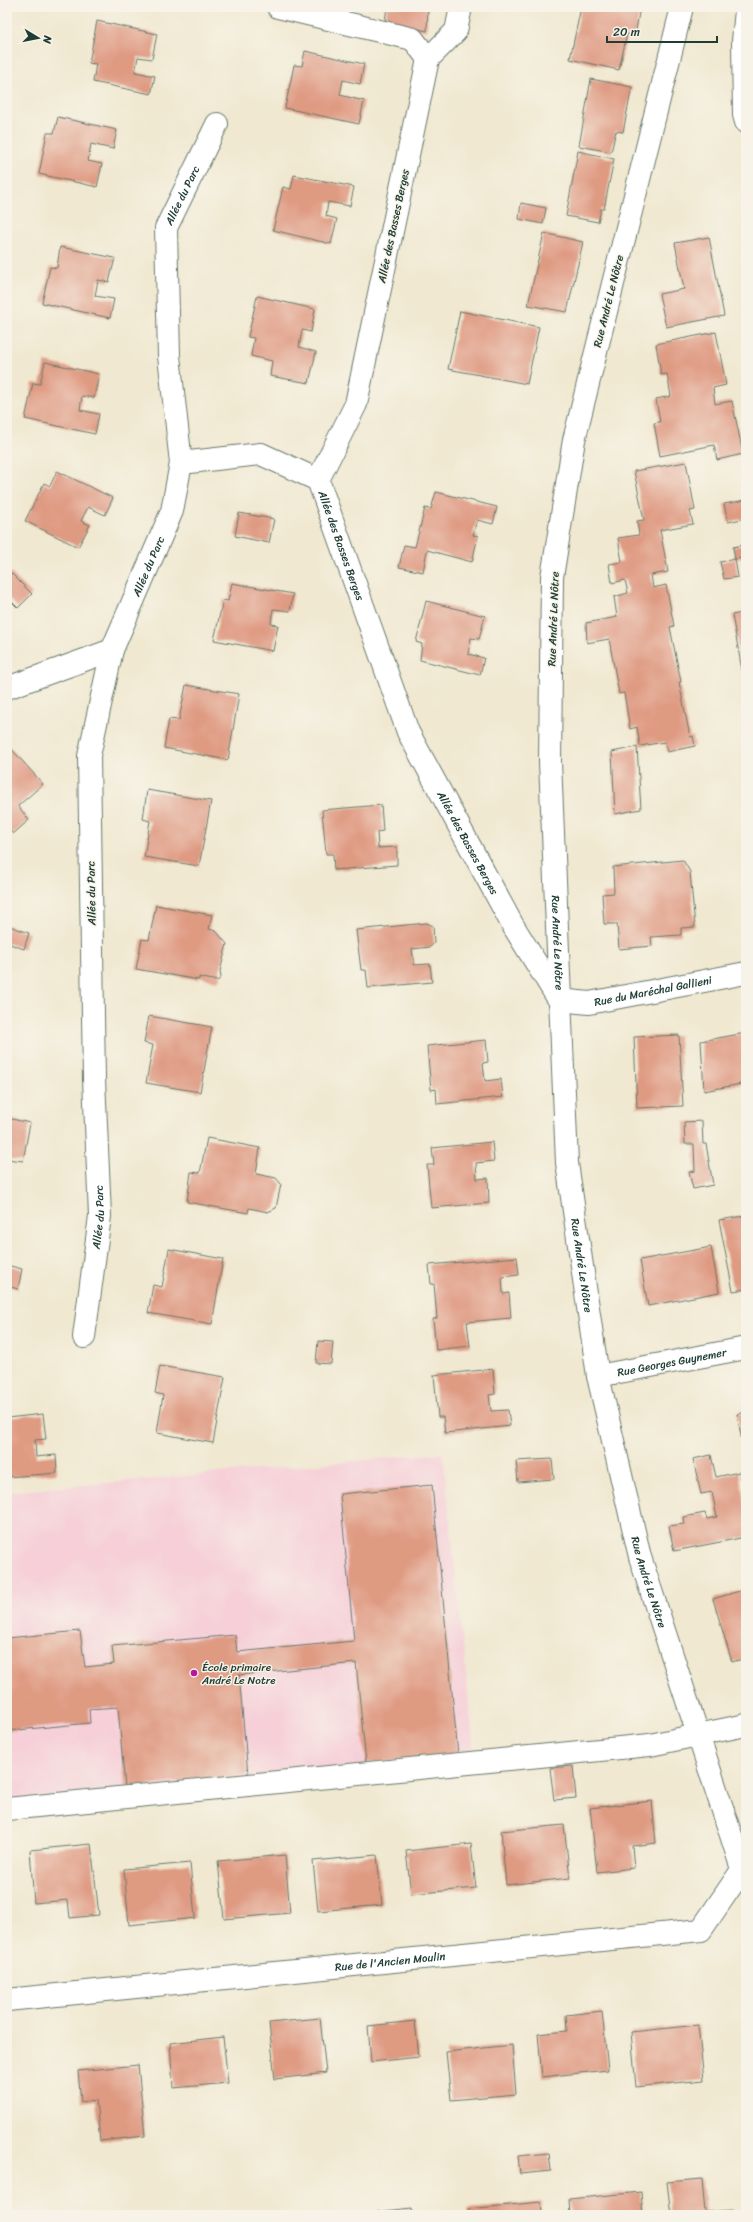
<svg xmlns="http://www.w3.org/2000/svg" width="753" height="2222" viewBox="0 0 753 2222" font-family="Sriracha,sans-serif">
	<rect width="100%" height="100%" fill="#f7f3e8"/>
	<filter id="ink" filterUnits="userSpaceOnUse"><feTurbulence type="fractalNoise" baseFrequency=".025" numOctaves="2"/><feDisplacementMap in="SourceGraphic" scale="8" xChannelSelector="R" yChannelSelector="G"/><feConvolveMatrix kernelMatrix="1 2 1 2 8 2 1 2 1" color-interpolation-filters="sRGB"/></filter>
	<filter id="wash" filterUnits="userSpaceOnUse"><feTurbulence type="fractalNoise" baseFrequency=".012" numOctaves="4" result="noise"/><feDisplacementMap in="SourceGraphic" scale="16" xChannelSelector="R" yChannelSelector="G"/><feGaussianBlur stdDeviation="0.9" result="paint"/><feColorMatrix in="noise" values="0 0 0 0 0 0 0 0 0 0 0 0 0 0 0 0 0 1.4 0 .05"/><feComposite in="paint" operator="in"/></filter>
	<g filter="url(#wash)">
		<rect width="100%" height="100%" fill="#f0e8d0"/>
		<path fill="#f6cfd8" d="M443 1453 476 1770 7 1819V1492Z"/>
		<g id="blocks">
			<path fill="#df9a82" d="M387 7H428L427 31 385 21Z
				M581 7H640L635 36 627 34 619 70 570 59Z
				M97 21 157 34 152 59 138 57 135 72 155 76 151 94 93 82 96 64 89 63Z
				M305 51 364 64 360 84 343 80 340 95 364 101 359 124 285 108 294 65 302 66Z
				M591 79 632 87 623 132 616 131 611 152 579 146Z
				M58 117 117 130 113 149 91 144 88 161 102 164 97 187 39 174 47 133H54Z
				M578 151 614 159 604 209H601L598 222 566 216Z
				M294 175 354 187 350 206 328 202 326 216 337 219 331 244 273 230 283 187 291 189Z
				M521 203 546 208 543 224 519 219Z
				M544 233 583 242 567 312 528 305Z
				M709 237 724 316 666 327 659 294 684 289 675 243Z
				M60 247 115 258 109 282 98 280 95 296 114 299 110 318 42 303 50 267 57 268Z
				M257 296 315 309 311 332 302 330 299 347 316 352 309 383 270 376 272 361 251 356 254 338 248 337Z
				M460 311 539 327 527 384 448 369Z
				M716 332 726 385 713 388 715 404 732 401 743 454 717 460 714 445 660 456 654 423 660 422 656 399 671 396 667 374 661 375 656 344Z
				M45 362 99 374 94 398 82 396 80 410 99 414 95 434 25 419 33 383 40 384Z
				M686 462 695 510 690 511 693 524 660 530 668 572 651 575 653 588 666 585 674 626 670 627 681 682H679L690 737 693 736 695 746 667 752 665 742 640 746 637 727 630 729 624 693 619 694 609 639 587 643 586 623 617 617 614 597 628 593 625 580 612 583 609 564 622 562 618 538 639 535 637 521 644 520 634 471Z
				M57 471 113 498 105 515 88 507 81 521 90 525 78 547 25 521 44 483 50 486Z
				M436 492 497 507 493 524 477 520 473 535 478 536 472 562 427 550 423 572 399 567 404 545 415 547 425 508 431 509Z
				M746 500V518L728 522 724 504Z
				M239 513 274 519 269 543 235 536Z
				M743 545 746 557 735 559 733 547Z
				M735 559 738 577 724 579 720 562Z
				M7 569 32 594 18 608 7 597Z
				M232 583 293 594 290 611 273 609 271 624 278 625 273 651 214 640 223 600 228 601Z
				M426 601 485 616 479 639 471 638 468 654 484 658 480 675 420 660 422 644 416 642Z
				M746 612V669L742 670 732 615Z
				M186 685 239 694 228 760 164 748 169 719 179 720Z
				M7 744 43 784 18 806 29 820 13 834 7 827Z
				M637 747 641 809 615 814 612 752Z
				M147 790 211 801 199 866 144 857 150 821 143 819Z
				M381 805 383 831 377 832 378 848 397 847V865L334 870 333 854H326L322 810Z
				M683 860 690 872 695 927 681 928V935L651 937 652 946 619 949 617 924H604L602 894 614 893 613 867Z
				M156 905 212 915 209 929 216 931 227 944 220 971 221 978 217 981 199 977V980L136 969 142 939 149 940Z
				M427 923 433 926 434 943 430 947 412 949 414 965 430 964 432 982 368 988 366 970H361L356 930Z
				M7 925 29 933 24 949 7 943Z
				M149 1016 212 1027 200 1092 146 1083 153 1045 144 1043Z
				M746 1033V1083L704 1091 701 1041Z
				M679 1035 683 1106 637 1108 634 1037Z
				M486 1040 488 1062 483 1063 485 1081 501 1079 503 1097 437 1104 436 1089 431 1090 427 1046Z
				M7 1118 30 1123 23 1161 7 1159Z
				M702 1121 703 1144H706L713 1185 693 1189 689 1172 695 1171 694 1144H685L684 1122Z
				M207 1138 260 1148 256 1174 276 1178 281 1184 276 1208 268 1212 249 1208 248 1213 187 1202 191 1172 200 1173Z
				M492 1142 494 1161 476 1163 477 1179 488 1178 489 1203 431 1208 427 1165H434L432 1148Z
				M744 1216 746 1289 733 1291 719 1220Z
				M711 1247 719 1292 648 1306 640 1260Z
				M169 1249 223 1259 212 1324 148 1313 153 1285 162 1287Z
				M517 1257 519 1275 502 1277 503 1294 509 1293 511 1318 467 1322 470 1346 436 1350 433 1319 437 1318 434 1284H431L429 1265Z
				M7 1265 22 1269 18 1289 7 1286Z
				M318 1341 333 1342 331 1364 316 1363Z
				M160 1366 225 1377 213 1443 157 1433 163 1395 155 1393Z
				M493 1369 495 1394 489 1395 491 1411 508 1410 510 1426 445 1433 443 1417H438L434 1375Z
				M746 1412V1457L745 1458 737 1414Z
				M43 1414 46 1439 35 1440 36 1457 56 1455 57 1473 7 1477V1418Z
				M711 1455 716 1477 739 1472 746 1510V1537L674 1551 669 1526 684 1524 683 1517 705 1513 707 1519 717 1517 712 1492 701 1494 693 1459Z
				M552 1459 554 1479 518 1482 516 1461Z
				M432 1485 458 1755 366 1763 356 1663 239 1675 248 1775 125 1788 118 1707 89 1709 90 1723 7 1731V1638L80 1631 85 1667 114 1664 112 1646 235 1635 237 1652 354 1641 340 1494Z
				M746 1589V1658L732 1662 713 1599Z
				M573 1766 576 1798 554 1800 550 1768Z
				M652 1801 656 1843 632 1846 634 1868 597 1872 590 1808Z
				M564 1825 570 1878 506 1885 501 1831Z
				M91 1844 99 1915 70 1918 68 1900 34 1903 30 1850Z
				M471 1844 476 1888 411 1894 406 1851Z
				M285 1855 290 1913 224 1919 218 1861Z
				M377 1855 382 1905 318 1911 313 1861Z
				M190 1863 195 1918 129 1925 124 1869Z
				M602 2011 608 2070 542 2077 538 2034 567 2031 566 2015Z
				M320 2018 326 2073 275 2079 269 2023Z
				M415 2021 419 2057 371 2062 368 2026Z
				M698 2025 704 2080 636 2087 631 2032Z
				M223 2037 228 2083 173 2088 170 2043Z
				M512 2045 516 2094 451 2100 446 2052Z
				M138 2065 145 2136 100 2141 96 2100 81 2102 78 2071Z
				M549 2153 551 2171 520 2174 518 2156Z
				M702 2179 705 2212 733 2210 734 2215H671L667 2182Z
				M641 2192 643 2215H570L569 2199Z
				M541 2202 542 2215H469L468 2209Z
				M412 2208 413 2215H377V2212Z"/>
		</g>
	</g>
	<g filter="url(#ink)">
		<use href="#blocks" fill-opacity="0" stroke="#68796b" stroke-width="1"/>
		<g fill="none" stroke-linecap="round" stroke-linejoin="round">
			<defs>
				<g id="minor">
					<path d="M278 7 413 39 428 59"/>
					<path id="s1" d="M461 7 456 31 428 59 356 404 318 480 408 732 512 924 559 1000 589 1003 746 973"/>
					<path id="s2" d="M682 7 574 440 552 577 550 762 567 1163 598 1376 640 1557 746 1881"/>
					<path d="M181 463 261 454 318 480"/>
					<path d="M7 688 112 650"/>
					<path id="s3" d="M84 1337 100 1216 94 1079 89 756 112 650 172 511 181 463 169 356 166 228 217 124"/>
					<path id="s4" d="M598 1376 746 1348"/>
					<path d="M7 1809 650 1745 746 1725"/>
					<path id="s5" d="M7 2000 701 1930 742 1870"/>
				</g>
				<path id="major" d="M746 10 743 41 744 115 746 122"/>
			</defs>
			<use href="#minor" stroke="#68796b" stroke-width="24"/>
			<use href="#major" stroke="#68796b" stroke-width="24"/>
			<use href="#minor" stroke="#fff" stroke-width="22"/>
			<use href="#major" stroke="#fff" stroke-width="22"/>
		</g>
	</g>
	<circle fill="#b5179e" stroke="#f7f3e8" stroke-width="1.5" cx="194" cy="1673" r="4"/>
	<g text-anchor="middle" stroke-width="3" stroke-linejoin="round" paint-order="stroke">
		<g font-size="11" fill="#1f3d34" stroke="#f7f3e8">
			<text dy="4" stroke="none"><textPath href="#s3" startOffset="1163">Allée du Parc</textPath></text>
			<text transform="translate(393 226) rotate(-78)" y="4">Allée des Basses Berges</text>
			<text transform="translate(608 301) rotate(-76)" y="4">Rue André Le Nôtre</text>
			<text dy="4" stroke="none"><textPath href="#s1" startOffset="571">Allée des Basses Berges</textPath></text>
			<text dy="4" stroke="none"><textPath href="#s3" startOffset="782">Allée du Parc</textPath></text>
			<text transform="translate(553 619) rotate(-88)" y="4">Rue André Le Nôtre</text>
			<text dy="4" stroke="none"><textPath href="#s1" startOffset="895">Allée des Basses Berges</textPath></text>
			<text transform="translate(91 893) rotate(-91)" y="4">Allée du Parc</text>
			<text dy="4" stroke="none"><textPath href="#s2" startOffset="951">Rue André Le Nôtre</textPath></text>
			<text dy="4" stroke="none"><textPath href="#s1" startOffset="1172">Rue du Maréchal Gallieni</textPath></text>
			<text dy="4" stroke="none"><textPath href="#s3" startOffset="121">Allée du Parc</textPath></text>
			<text dy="4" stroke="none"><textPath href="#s2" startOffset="1275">Rue André Le Nôtre</textPath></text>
			<text dy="4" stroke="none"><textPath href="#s4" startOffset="75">Rue Georges Guynemer</textPath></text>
			<text dy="4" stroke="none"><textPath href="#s2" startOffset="1599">Rue André Le Nôtre</textPath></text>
			<text dy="4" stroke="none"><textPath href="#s5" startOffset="385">Rue de l'Ancien Moulin</textPath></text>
		</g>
		<g font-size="11" fill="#1f3d34" stroke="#f7f3e8" text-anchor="start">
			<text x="202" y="1671">École primaire<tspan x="202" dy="13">André Le Notre</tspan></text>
		</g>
	</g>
	<rect width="753" height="2222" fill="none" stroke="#f7f3e8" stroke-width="24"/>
	<g transform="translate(38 38) rotate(100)" stroke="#f7f3e8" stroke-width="3" paint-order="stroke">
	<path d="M0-3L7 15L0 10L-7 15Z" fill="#1f3d34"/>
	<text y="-6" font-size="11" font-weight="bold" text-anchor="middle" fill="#1f3d34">N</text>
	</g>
	<path d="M607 36v6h110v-6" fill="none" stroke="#1f3d34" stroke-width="2"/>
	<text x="613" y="36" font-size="12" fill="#1f3d34" stroke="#f7f3e8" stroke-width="3" paint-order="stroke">20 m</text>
</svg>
